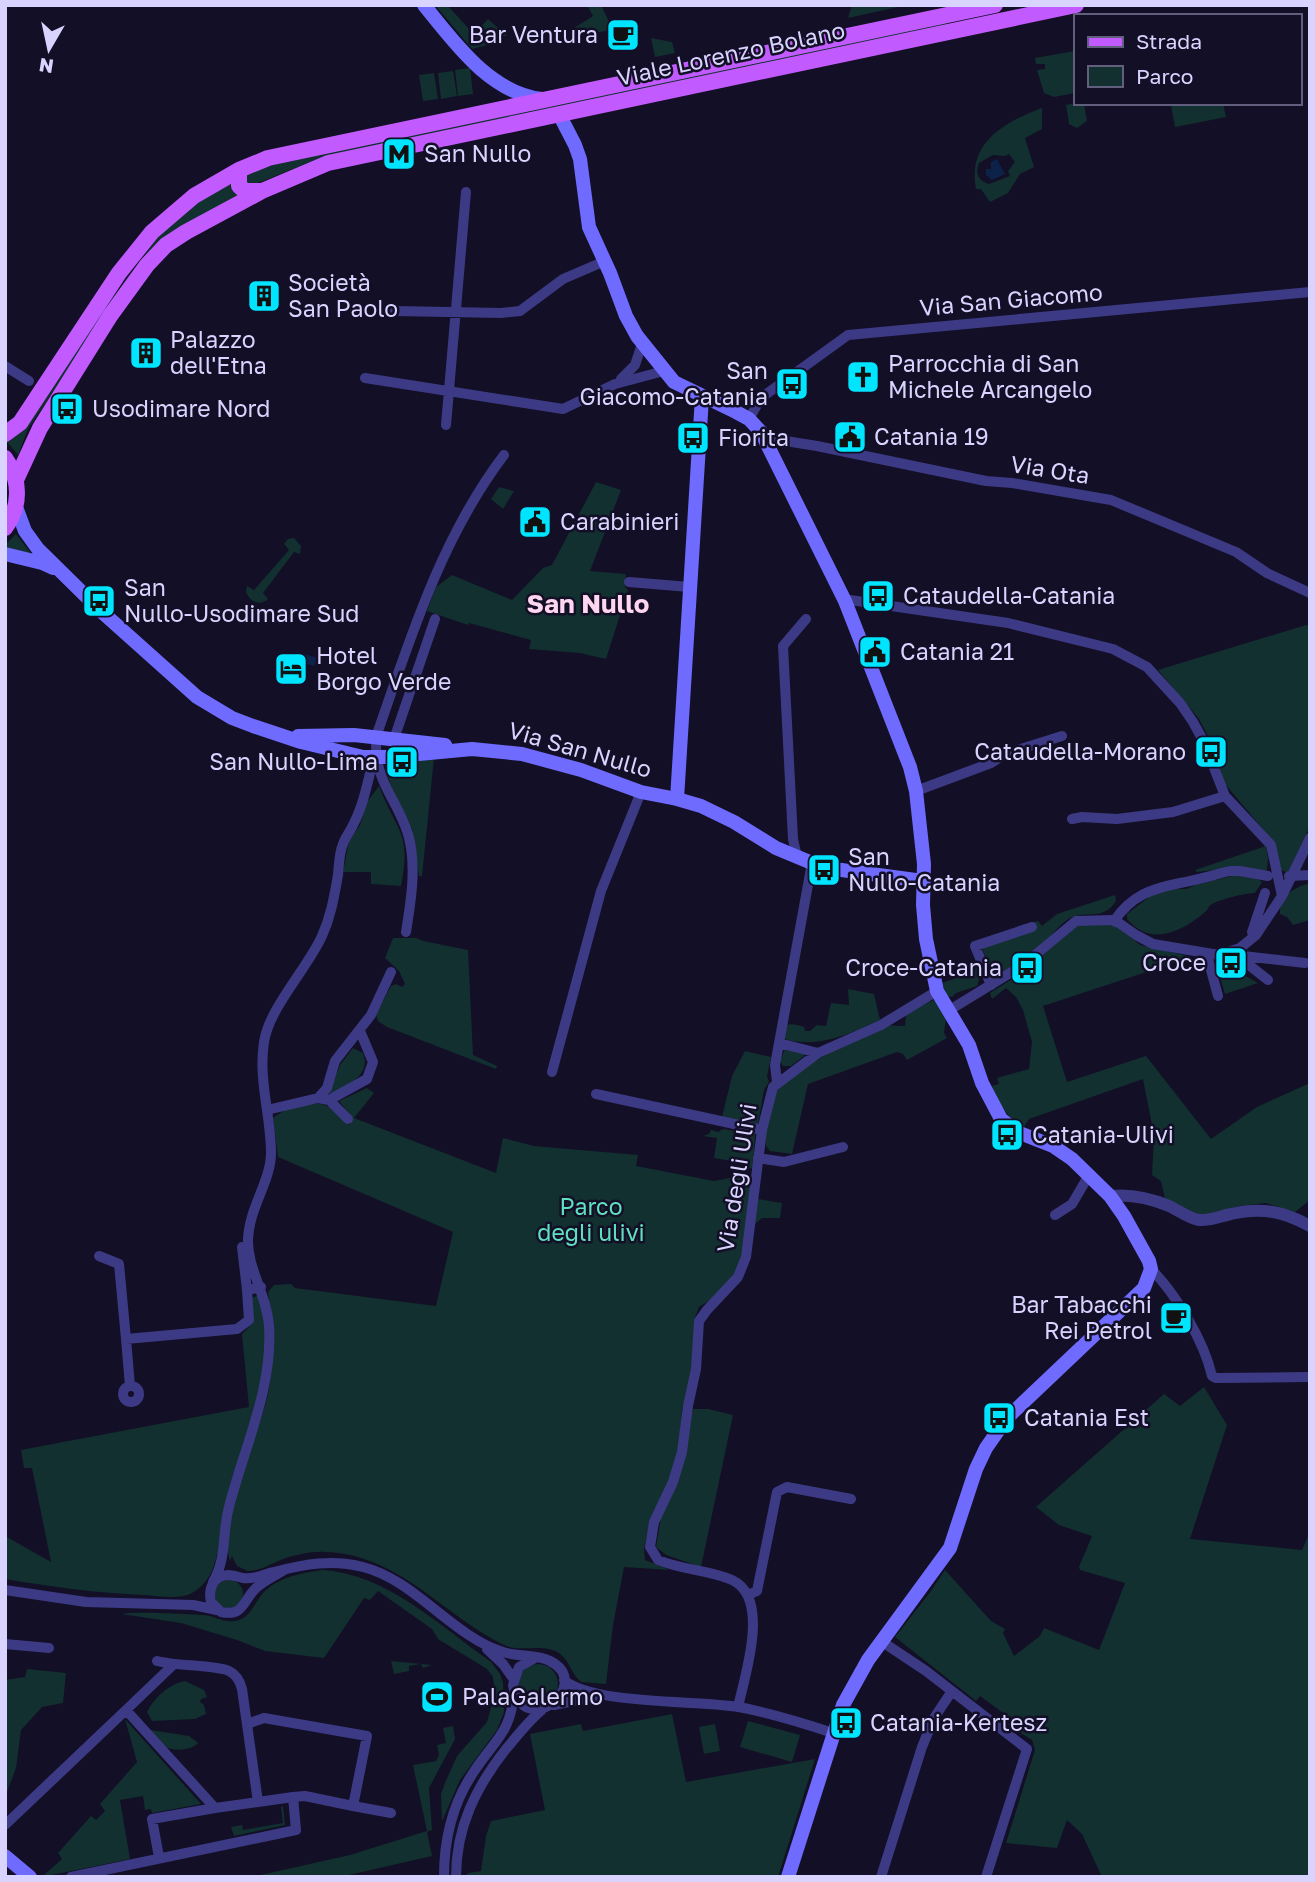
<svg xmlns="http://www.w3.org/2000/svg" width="1315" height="1882" viewBox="0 0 1315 1882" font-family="'Golos Text',sans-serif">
	<rect width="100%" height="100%" fill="#130f26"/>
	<path fill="#12302f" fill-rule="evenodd" d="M435 5H447L471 31 475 27 478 30 488 19 507 36H495V43L472 49Z
		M587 5H601L613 30 573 36 571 30 593 16Z
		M852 5H907L848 18Z
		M946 22 947 26 322 157 251 186 246 185 245 172 251 169Z
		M651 38 672 42 675 53 655 57Z
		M1075 51V93L1054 97 1044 93 1037 70 1045 69V64H1036L1035 58Z
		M470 68 473 94 458 96 455 70Z
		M453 71 457 96 441 99 438 73Z
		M434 73 438 99 423 101 419 75Z
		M1075 103H1084L1087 121 1077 128 1069 124 1066 105Z
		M1178 103H1223L1226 117 1175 127 1171 105Z
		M1042 108V129L1025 138 1034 167 1020 174 1008 193 990 202 981 189H976C967 143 1004 122 1042 108ZM1009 154 1015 162 1008 171 1010 176 989 184C978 180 975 174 979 163L993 155 1005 156Z
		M230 184 234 193 241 196 171 233 111 305 28 429 18 455 7 442 23 430 108 304 165 228 199 200Z
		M596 482 621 490 590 571 626 574 625 587 628 590 606 659 580 653 529 649 531 640 469 623 468 625 427 611 436 587 452 575 512 600 543 568 552 565Z
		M499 487 514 491 503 509 491 499Z
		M16 534 30 552 31 553 5 549V545Z
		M294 538 301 546 300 554 294 552 263 593 268 599C259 607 250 601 246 592L247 586 254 590 289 550 284 544 288 539Z
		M1306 625 1310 626V826L1289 871 1286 872 1281 870 1267 834 1225 784 1207 734 1199 719 1158 670Z
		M434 758 422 876H419L412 829 400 808 385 770 389 763Z
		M379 786C396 831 412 832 401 886L371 884V872H343L349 841 360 825 367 802Z
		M1266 846 1268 858 1267 870 1263 871 1239 867 1197 872 1195 870Z
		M1236 875 1256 878 1262 882 1255 893C1242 894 1224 898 1212 904 1206 908 1210 908 1205 912 1182 932 1150 947 1127 919V914L1149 897 1150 894 1165 889H1186L1198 884Z
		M1310 883V920L1293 925 1287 917 1280 914C1279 896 1295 887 1310 883Z
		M1115 895 1116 901C1102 923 1084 908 1067 920 1057 927 1049 939 1039 947 1025 958 1009 968 994 978L982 948 1036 927 1033 922 1038 921 1042 926 1057 914Z
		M1079 924H1108L1121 929 1140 945 1192 957 1043 1006 1067 1082 1146 1056 1211 1139 1257 1107 1310 1083V1200L1295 1212 1266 1203 1239 1206 1210 1214H1196L1165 1199 1161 1181 1152 1175 1154 1135 1143 1079 1029 1119 1024 1127C1007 1119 999 1103 992 1086L999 1084 997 1078 1029 1069 1032 1042 1023 1010 1016 997 1006 988 992 999 990 993 1020 974Z
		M393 938H416L423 941 468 950 473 1055 497 1066 496 1069 387 1027 378 1021 376 1015 391 986 396 984 402 987 405 984 399 971 385 958Z
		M977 961 981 973 977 986 956 993 952 997 947 996 942 983 975 971Z
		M1216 964H1224L1258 983 1225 994Z
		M848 989 874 994 880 1020C849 1034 819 1049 784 1039L786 1025C791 1023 799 1025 804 1027L805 1031H810L817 1025 826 1026 831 1003 849 1005Z
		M936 999 946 1018 944 1033 947 1038 907 1060 903 1054 897 1052 808 1084 792 1154 770 1151 766 1146C764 1131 768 1107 776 1093 787 1072 864 1032 888 1026 893 1025 899 1026 905 1026L906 1013Z
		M353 1048 363 1053C372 1076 346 1086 329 1094L340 1065Z
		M785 1049 804 1054V1056L791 1066H783L780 1061Z
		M745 1051 771 1057 767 1076 769 1082 764 1090 758 1124 755 1125 722 1117 732 1076Z
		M367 1088 374 1093 354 1118 496 1173 503 1138 534 1146 638 1155 636 1166 714 1181 735 1177 753 1178 744 1247 737 1271 715 1297 699 1307 694 1320 693 1372 682 1409 680 1439 674 1471 649 1524 644 1549 645 1560 670 1570 624 1567 613 1625 606 1684 581 1682C571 1674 570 1661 559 1653 541 1642 520 1654 502 1644 442 1614 398 1554 325 1552 312 1551 296 1555 283 1559 272 1563 261 1571 248 1571L237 1566 232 1556 230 1561C217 1523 259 1435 268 1394 275 1360 273 1326 268 1292L274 1285 291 1284 295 1288 436 1306 453 1232 278 1157 273 1118C285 1108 312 1099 327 1106 335 1110 343 1119 349 1125L353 1118 339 1101Z
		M723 1129 755 1134 753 1168 747 1169 737 1162 714 1158 717 1138 703 1136 709 1134 711 1130 718 1132Z
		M758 1199 782 1203 780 1218H762L755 1224Z
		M258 1295 261 1298 266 1337 262 1386 224 1507 220 1554H217C214 1570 207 1585 192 1593 179 1600 158 1596 144 1595 96 1593 53 1587 5 1579V1536L51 1562 32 1468H24L21 1450 249 1407 242 1334 253 1323 252 1298Z
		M1204 1387 1227 1425 1190 1539 1302 1550 1310 1532V1877H1102L1082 1834 1067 1820 1057 1848 1006 1843 1035 1750 1032 1740 1008 1725 1010 1718 980 1696 976 1701 895 1637 931 1591 945 1570 991 1621 1005 1629 1003 1633 1014 1656 1040 1636 1044 1628 1099 1650 1125 1583 1080 1570 1079 1567 1092 1536 1059 1525 1036 1507 1164 1394 1180 1406Z
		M693 1409H708L733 1415 701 1567 666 1555 656 1547 661 1517Z
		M323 1570C387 1574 440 1626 491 1662L500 1674 503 1683 504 1712 497 1730 460 1780 442 1821 441 1794 445 1783 457 1756 487 1722 495 1693 493 1677 487 1669 438 1639 432 1629 378 1591 370 1600 364 1598 324 1658 265 1651 237 1640 181 1623 122 1614C131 1611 188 1614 202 1615 215 1615 225 1625 239 1620 250 1616 253 1606 260 1597 273 1578 301 1573 323 1570Z
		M215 1594a14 14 0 1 1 28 0a14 14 0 1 1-28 0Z
		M391 1661 432 1665 423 1668 421 1664 409 1666V1671L394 1674Z
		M518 1684a20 20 0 1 1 40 0a20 20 0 1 1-40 0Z
		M27 1669 66 1673 63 1703 42 1707 21 1730 16 1768 5 1797V1680L25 1677Z
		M185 1681 204 1690 207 1697 201 1699 200 1702 204 1705 206 1714 195 1719 152 1721 147 1712C154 1698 169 1684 185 1681Z
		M672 1714 686 1782 815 1759 778 1877H465L468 1873 481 1871 486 1836 491 1821 545 1810 530 1734 581 1724 583 1731Z
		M125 1719 201 1804 152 1813 151 1809 145 1810 143 1796 120 1800 130 1859 42 1877 62 1859 58 1853 91 1816 96 1820 105 1811 100 1804 137 1762Z
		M748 1721 800 1735 792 1762 740 1747Z
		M715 1724 720 1751 704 1754 699 1727Z
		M453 1726 455 1739 429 1788 432 1830 427 1832 432 1856 340 1877H252L350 1855 427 1831 413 1765 436 1761 439 1755 437 1745 446 1743 443 1728Z
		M150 1730 189 1736 198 1743C192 1750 175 1752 166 1747 160 1744 154 1735 150 1730Z
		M283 1806 285 1825 234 1836 231 1827 242 1825 243 1830 283 1823 281 1807Z"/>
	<path fill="#0c2248" d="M997 159 1005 174 992 180 986 175V169H991V162Z
		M297 652 318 658 314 666 296 661Z"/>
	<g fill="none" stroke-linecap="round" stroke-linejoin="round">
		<path stroke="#3d3a85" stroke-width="10" d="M395 311 501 313 520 311 563 279 605 261
			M5 366 29 381
			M365 378 563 409 615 384 664 371
			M621 379 635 365 642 344
			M749 419 761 398 848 335 1310 292
			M446 425 466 192
			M767 441 779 440 817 446 986 481 1012 483 1111 500 1236 552 1267 573 1310 593
			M629 582 689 587
			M845 601 850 600 1008 623 1113 649 1147 667 1180 703 1193 722 1204 742 1225 796 1271 845 1282 896 1256 935 1240 948 1219 955 1153 944 1136 935 1119 923 1111 920 1076 921 1023 965 948 1011
			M394 739 435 619
			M916 791 991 763 1005 754 1062 736
			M1072 819 1082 817 1117 819 1173 812 1225 796
			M797 857 793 839 783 646 806 619
			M1289 876 1310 875
			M1283 894 1310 838
			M1114 921C1132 895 1151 889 1180 883 1197 880 1213 875 1230 871H1240L1268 876
			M406 932C411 901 417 865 408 834 396 796 374 783 376 737 410 639 441 538 504 455
			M1252 932 1265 893
			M1226 954 1305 963
			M1207 955 1218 996
			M1240 958 1268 980
			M991 985 975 946 1032 927
			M779 1043 818 1053
			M552 1072 601 891 641 792
			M777 1082 775 1065 812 863
			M596 1094 762 1130
			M318 1098 329 1100 367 1079 373 1062 360 1031
			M329 1100 348 1119
			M267 1110 318 1098 327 1088 335 1061 371 1015 391 972
			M758 1158 784 1162 843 1147
			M1055 1215 1072 1204 1089 1175
			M242 1247 247 1290
			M99 1256 119 1264 126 1339 237 1329 249 1320 247 1290 261 1287
			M1151 1269C1176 1294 1204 1341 1212 1376L1216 1378 1307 1377
			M126 1339 130 1386
			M123 1394a8 8 0 1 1 16 0a8 8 0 1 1-16 0Z
			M286 1569C276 1575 265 1580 256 1588 243 1600 244 1617 221 1612L211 1602C208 1589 213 1576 228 1575 233 1575 238 1577 243 1578 254 1580 264 1574 274 1572 305 1564 332 1559 363 1567 415 1580 452 1636 503 1652 518 1657 537 1654 550 1661 595 1684 524 1742 513 1685L519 1667 535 1658
			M213 1582C227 1557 222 1537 228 1511 243 1449 273 1391 269 1326 267 1295 247 1268 248 1239 249 1208 271 1181 271 1153 271 1116 258 1080 264 1042 269 1008 307 969 322 936 331 916 334 897 338 875 339 865 339 853 343 844 345 837 350 832 353 825 363 806 367 785 372 765L376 758
			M5 1590 86 1602 193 1605 217 1610
			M748 1595 757 1591 777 1492 787 1487 851 1499
			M881 1641 926 1671 1027 1749 986 1877
			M5 1644 49 1648
			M487 1649 503 1664 513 1678
			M564 1680C594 1705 696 1700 739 1707 770 1713 803 1723 833 1733
			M554 1705 598 1696
			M738 1707C745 1675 771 1598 732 1580 709 1570 682 1570 658 1560L650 1547 654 1522 673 1482 682 1452 688 1406 696 1369 699 1321 707 1310 738 1277 746 1257 762 1130 773 1087 818 1053 881 1025 937 991
			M126 1710 173 1665
			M258 1802 293 1797
			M353 1806 391 1813
			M5 1825 126 1710 215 1808 258 1802 242 1689C240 1681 237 1675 229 1671 215 1665 176 1666 157 1661
			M159 1857 152 1819 215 1808
			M71 1877 296 1830 293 1797 305 1796 353 1806 367 1736 264 1718 247 1724
			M444 1877C444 1840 453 1803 473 1773 494 1740 511 1734 514 1692
			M456 1877C456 1827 476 1787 506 1749 518 1735 529 1720 543 1709
			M881 1877 922 1747 934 1718 952 1691"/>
		<path stroke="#3d3a85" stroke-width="12" d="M1110 1196C1129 1194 1150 1198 1169 1206 1178 1210 1188 1218 1199 1220 1209 1221 1221 1216 1231 1214 1261 1207 1283 1211 1310 1226"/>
		<path stroke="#6f6bff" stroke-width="14" d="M424 5C455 43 490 93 542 99
			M559 114 575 145 580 159 589 227 610 273 626 316 637 336 674 382 736 412 749 419 761 432 845 601 910 767 916 791 924 864 923 905 926 939 937 991 969 1045 982 1083 1001 1119 1017 1132 1053 1146 1072 1159 1110 1196 1124 1216 1149 1261 1151 1269 1144 1288 1007 1418 986 1448 976 1469 950 1548 868 1660 843 1705 788 1877
			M16 507 25 531 38 549 102 612 197 697 232 718 253 726 301 742 363 757H387L472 749 522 754 581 770 641 792 677 799 701 806 734 822 776 848 812 863 834 869 923 881
			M5 554 42 563 53 568
			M298 736 354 735 445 745
			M677 799 702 397
			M5 1856 30 1877"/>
		<path stroke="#c25bff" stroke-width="16" d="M239 170V186L245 191H262
			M5 434 20 423 119 273 152 232 194 196 239 170 268 158 995 5
			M5 458C21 480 21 506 5 528
			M16 480 40 428 110 316 147 265 166 245 186 232 262 191 328 163 1076 5"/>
	</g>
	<defs>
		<symbol id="cafe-square" viewBox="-11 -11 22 22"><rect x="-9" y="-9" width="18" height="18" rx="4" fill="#00e5ff" stroke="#130f26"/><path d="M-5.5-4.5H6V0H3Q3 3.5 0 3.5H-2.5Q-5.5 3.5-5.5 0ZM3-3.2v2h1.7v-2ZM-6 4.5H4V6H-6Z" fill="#111"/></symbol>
		<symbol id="metro-square" viewBox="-11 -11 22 22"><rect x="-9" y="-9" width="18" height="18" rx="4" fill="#00e5ff" stroke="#130f26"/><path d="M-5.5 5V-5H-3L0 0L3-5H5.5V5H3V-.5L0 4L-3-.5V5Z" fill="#111"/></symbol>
		<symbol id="building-square" viewBox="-11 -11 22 22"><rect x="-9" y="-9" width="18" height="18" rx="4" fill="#00e5ff" stroke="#130f26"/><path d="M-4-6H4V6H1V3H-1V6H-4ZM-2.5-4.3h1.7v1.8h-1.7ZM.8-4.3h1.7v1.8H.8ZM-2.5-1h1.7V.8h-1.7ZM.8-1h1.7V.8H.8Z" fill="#111"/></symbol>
		<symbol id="church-square" viewBox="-11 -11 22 22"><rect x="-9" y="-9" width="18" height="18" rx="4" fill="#00e5ff" stroke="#130f26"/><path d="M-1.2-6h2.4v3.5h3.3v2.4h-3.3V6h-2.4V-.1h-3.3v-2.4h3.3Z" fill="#111"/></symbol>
		<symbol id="bus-square" viewBox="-11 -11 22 22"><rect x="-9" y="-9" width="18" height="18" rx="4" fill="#00e5ff" stroke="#130f26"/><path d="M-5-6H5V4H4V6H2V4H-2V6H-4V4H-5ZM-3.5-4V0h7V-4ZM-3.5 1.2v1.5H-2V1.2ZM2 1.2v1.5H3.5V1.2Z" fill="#111"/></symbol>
		<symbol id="civic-square" viewBox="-11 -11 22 22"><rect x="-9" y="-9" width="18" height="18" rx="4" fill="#00e5ff" stroke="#130f26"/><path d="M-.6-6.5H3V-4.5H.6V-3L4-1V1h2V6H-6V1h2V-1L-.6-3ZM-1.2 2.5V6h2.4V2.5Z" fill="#111"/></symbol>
		<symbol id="hotel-square" viewBox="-11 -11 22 22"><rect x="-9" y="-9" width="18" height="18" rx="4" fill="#00e5ff" stroke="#130f26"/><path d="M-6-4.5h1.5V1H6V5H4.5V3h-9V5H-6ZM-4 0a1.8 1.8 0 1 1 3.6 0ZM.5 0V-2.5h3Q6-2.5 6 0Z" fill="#111"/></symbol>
		<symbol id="stadium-square" viewBox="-11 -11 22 22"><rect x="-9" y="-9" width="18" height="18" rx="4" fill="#00e5ff" stroke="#130f26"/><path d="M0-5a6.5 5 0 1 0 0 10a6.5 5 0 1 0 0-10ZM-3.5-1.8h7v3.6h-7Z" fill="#111"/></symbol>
	</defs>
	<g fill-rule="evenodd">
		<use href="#cafe-square" x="604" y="16" width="38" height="38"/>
		<use href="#metro-square" x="380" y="135" width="38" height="38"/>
		<use href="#building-square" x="245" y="277" width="38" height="38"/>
		<use href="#building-square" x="127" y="334" width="38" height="38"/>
		<use href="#church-square" x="844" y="358" width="38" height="38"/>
		<use href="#bus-square" x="773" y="365" width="38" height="38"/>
		<use href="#bus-square" x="48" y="390" width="38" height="38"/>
		<use href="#civic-square" x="831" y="418" width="38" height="38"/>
		<use href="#bus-square" x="674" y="419" width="38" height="38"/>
		<use href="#civic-square" x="516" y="503" width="38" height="38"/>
		<use href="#bus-square" x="859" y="577" width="38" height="38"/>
		<use href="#bus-square" x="80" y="582" width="38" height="38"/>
		<use href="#civic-square" x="856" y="633" width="38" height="38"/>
		<use href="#hotel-square" x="272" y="650" width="38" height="38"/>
		<use href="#bus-square" x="1192" y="733" width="38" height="38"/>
		<use href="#bus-square" x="383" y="743" width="38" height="38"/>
		<use href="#bus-square" x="805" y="851" width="38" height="38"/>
		<use href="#bus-square" x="1212" y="944" width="38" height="38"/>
		<use href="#bus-square" x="1008" y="949" width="38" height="38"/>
		<use href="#bus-square" x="988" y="1116" width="38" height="38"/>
		<use href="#cafe-square" x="1157" y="1299" width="38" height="38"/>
		<use href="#bus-square" x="980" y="1399" width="38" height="38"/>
		<use href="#stadium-square" x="418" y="1678" width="38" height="38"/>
		<use href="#bus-square" x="827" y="1704" width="38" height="38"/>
	</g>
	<g text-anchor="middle" stroke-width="5" stroke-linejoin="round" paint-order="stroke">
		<g font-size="23" fill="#d9d4ff" stroke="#130f26" text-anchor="start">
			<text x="598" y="43" text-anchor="end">Bar Ventura</text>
			<text x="424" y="162">San Nullo</text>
			<text x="288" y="291">Società<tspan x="288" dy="26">San Paolo</tspan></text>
			<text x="170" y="348">Palazzo<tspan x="170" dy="26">dell'Etna</tspan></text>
			<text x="888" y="372">Parrocchia di San<tspan x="888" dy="26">Michele Arcangelo</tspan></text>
			<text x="768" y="379" text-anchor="end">San<tspan x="768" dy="26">Giacomo-Catania</tspan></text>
			<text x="92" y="417">Usodimare Nord</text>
			<text x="874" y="445">Catania 19</text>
			<text x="718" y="446">Fiorita</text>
			<text x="560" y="530">Carabinieri</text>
			<text x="124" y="596">San<tspan x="124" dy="26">Nullo-Usodimare Sud</tspan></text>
			<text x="903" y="604">Cataudella-Catania</text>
			<text x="900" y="660">Catania 21</text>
			<text x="316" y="664">Hotel<tspan x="316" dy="26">Borgo Verde</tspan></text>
			<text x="1186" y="760" text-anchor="end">Cataudella-Morano</text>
			<text x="378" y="770" text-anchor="end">San Nullo-Lima</text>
			<text x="848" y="865">San<tspan x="848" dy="26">Nullo-Catania</tspan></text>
			<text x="1206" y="971" text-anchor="end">Croce</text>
			<text x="1002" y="976" text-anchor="end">Croce-Catania</text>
			<text x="1032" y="1143">Catania-Ulivi</text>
			<text x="1152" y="1313" text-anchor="end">Bar Tabacchi<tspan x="1152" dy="26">Rei Petrol</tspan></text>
			<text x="1024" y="1426">Catania Est</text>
			<text x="462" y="1705">PalaGalermo</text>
			<text x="870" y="1731">Catania-Kertesz</text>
		</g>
		<g font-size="23" fill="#d9d4ff" stroke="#130f26">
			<text transform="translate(731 54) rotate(-12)" y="8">Viale Lorenzo Bolano</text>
			<text transform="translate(1011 300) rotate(-5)" y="8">Via San Giacomo</text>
			<text transform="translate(1050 470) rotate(9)" y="8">Via Ota</text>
			<text transform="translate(580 750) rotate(16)" y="8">Via San Nullo</text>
			<text transform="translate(737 1178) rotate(-81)" y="8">Via degli Ulivi</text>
		</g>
		<g font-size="23" fill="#5fe0c0" stroke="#130f26">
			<text x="591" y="1215">Parco<tspan x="591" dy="26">degli ulivi</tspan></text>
		</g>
		<g font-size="26" font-weight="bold" fill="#ffd6f0" stroke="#130f26">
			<text x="588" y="613">San Nullo</text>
		</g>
	</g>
	<rect width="1315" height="1882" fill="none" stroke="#d9d4ff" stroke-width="14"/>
	<rect x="1074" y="14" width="228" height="91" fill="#130f26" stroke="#625e7d" stroke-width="2"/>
	<rect x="1088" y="37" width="35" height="10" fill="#c25bff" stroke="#625e7d" stroke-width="2"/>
	<text x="1136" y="49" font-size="21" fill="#d9d4ff">Strada</text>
	<rect x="1088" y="66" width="35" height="21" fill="#12302f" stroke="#625e7d" stroke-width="2"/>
	<text x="1136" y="84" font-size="21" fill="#d9d4ff">Parco</text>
	<g transform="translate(49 49) rotate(189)" stroke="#130f26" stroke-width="5" paint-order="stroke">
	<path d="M0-5L12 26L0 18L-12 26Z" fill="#d9d4ff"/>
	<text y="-10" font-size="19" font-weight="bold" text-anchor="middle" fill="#d9d4ff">N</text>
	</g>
</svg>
